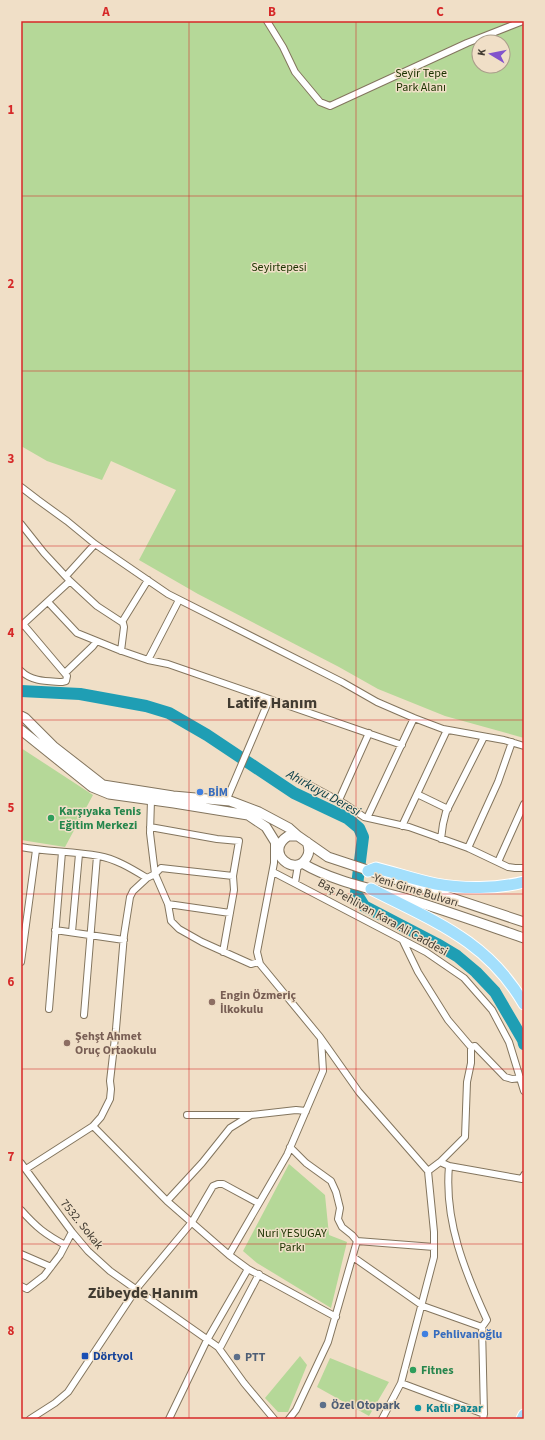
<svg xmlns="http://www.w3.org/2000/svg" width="545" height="1440" viewBox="0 0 545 1440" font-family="'Source Sans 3',sans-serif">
	<rect width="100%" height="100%" fill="#f0dfc7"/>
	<path fill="#b5d898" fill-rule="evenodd" d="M21 21H524V738L445 716 378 689 339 667 198 594 139 560 176 490 111 461 102 480 47 461 21 446ZM479 42H503V66H479Z
		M21 748 93 795 65 847 21 840Z
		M289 1164 325 1195 329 1235 347 1242 331 1308 257 1263 243 1251Z
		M300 1356 307 1365 288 1412H278L265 1398Z
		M330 1358 389 1382 369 1416 317 1387Z"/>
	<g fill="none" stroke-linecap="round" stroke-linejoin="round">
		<path stroke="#1f9eb4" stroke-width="12" d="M21 691 80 694 146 706 169 713 207 735 294 793 347 818 359 828 363 837 356 893 364 906 437 944 457 956 476 972 495 992 523 1040 524 1044"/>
		<defs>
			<path id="minor" d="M267 21 283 47 295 72 320 102 330 106 467 43 523 21
				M21 487 38 500 67 521 95 544 168 594 342 682 377 702 414 718 443 729 504 740 524 746
				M21 524 44 553 70 581 97 606 123 623 124 627 121 651
				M66 576 95 544
				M48 602 77 633 119 650 148 660 168 664 402 745
				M122 622 148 580
				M21 626 70 581
				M148 660 179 600
				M21 671C32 682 48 681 62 682L66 681 67 676 23 624
				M65 673 93 646 96 642
				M300 780 345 804 364 817 409 827 468 848 508 867 515 868H524
				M417 794 448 809
				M151 800 150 833 155 874 168 904 171 921 179 929 202 942 251 964 259 962
				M339 800 369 733
				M226 801 269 700
				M368 816 414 718
				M402 826 447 730
				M150 827 217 839 239 841 233 876 234 890 223 952
				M441 839 443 824 446 812 484 737
				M274 843V863L257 952 260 964 320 1037 359 1092 428 1171 434 1232V1257L401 1383 382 1419
				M21 847C47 852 73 851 99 856 116 859 132 869 147 878
				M468 848 498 782 512 742
				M498 862 524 804
				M273 872 426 952 464 978 492 1010 509 1042 524 1091
				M295 883 298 865
				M168 904 230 913
				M55 930 124 940
				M72 932 79 854
				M403 941 418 972 448 1020 471 1047V1063L467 1082 465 1137 440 1162
				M21 962 36 850
				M49 1009 62 852
				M84 1015 97 856
				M471 1047 475 1046 505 1077 512 1079 521 1078
				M187 1115H251L296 1110 306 1111
				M93 1126 167 1201 229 1255 248 1269 336 1317
				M21 1163 72 1232 88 1251 110 1271 218 1347 244 1383 274 1419
				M449 1166 522 1179 524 1175
				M26 1169 93 1126 101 1117 110 1099 111 1089 110 1081 116 1029 124 935 130 897 133 891 147 878 155 874 161 868 233 876
				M428 1171 440 1162 449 1166C444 1221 465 1272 487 1320L482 1327
				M167 1201 202 1163 230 1128 251 1115
				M21 1210C37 1228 45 1234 65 1245
				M357 1241 434 1247
				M21 1254 51 1267
				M229 1255 287 1155 323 1071 321 1039
				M353 1257 423 1306 482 1327 484 1414 483 1419
				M21 1286 27 1289 44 1276 60 1255 72 1232
				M218 1347 221 1346 259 1274
				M401 1383 484 1414
				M30 1419 55 1403 68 1392 137 1288 192 1222 213 1186 218 1184H223L258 1203
				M169 1419 207 1340 248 1269
				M289 1419 296 1410 328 1342 357 1241 352 1235 342 1227 338 1219 340 1208 336 1192 331 1181 306 1163 290 1147"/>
			<path id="secondary" d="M21 716 25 718 53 746 103 785 173 796 230 801 259 812 289 828 298 836
				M21 730 92 787 109 794 174 803 248 815 266 827 279 848
				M307 842C309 847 310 852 307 857 296 879 263 852 288 836H298L328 857 524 922
				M302 863C334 882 373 889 408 899 447 911 486 925 524 938"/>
			<path id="motorway" d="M368 871 376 868C396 873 416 880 436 884 463 889 496 889 524 882
				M371 889C433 921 487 940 524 1004
				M522 1419 524 1415"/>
		</defs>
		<use href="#minor" stroke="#83755e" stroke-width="8"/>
		<use href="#secondary" stroke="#83755e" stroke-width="11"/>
		<use href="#motorway" stroke="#fff" stroke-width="13"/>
		<use href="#minor" stroke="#fff" stroke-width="6"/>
		<use href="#secondary" stroke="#fff" stroke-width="9"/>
		<use href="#motorway" stroke="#a3dffc" stroke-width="11"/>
	</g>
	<path fill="none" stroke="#d62828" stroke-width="1" stroke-opacity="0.55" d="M189 21V1419M356 21V1419M21 196H524M21 371H524M21 546H524M21 720H524M21 894H524M21 1069H524M21 1244H524"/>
	<g fill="#3f7fe0" stroke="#f0dfc7" stroke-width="1.5">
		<circle cx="200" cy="792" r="4"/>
		<circle cx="425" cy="1334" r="4"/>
	</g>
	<g fill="#2e9e5b" stroke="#f0dfc7" stroke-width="1.5">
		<circle cx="51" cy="818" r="4"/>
		<circle cx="413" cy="1370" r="4"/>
	</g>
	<g fill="#8d6e63" stroke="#f0dfc7" stroke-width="1.5">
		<circle cx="212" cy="1002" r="4"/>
		<circle cx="67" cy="1043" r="4"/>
	</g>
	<rect fill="#1a4fb4" stroke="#f0dfc7" stroke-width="1.5" x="81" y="1352" width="8" height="8" rx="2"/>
	<g fill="#5c6f8a" stroke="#f0dfc7" stroke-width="1.5">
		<circle cx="237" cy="1357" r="4"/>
		<circle cx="323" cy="1405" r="4"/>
	</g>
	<circle fill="#0f9aa8" stroke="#f0dfc7" stroke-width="1.5" cx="418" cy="1408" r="4"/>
	<g text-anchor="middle" stroke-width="3" stroke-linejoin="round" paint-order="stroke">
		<g font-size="12" fill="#1c3300" stroke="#f0dfc7">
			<text x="421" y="77">Seyir Tepe<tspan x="421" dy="14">Park Alanı</tspan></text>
			<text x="279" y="271">Seyirtepesi</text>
			<text x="292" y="1237">Nuri YESUGAY<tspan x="292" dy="14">Parkı</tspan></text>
		</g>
		<g font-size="12" font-weight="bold" fill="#366cbe" stroke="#f0dfc7" text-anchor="start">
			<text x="208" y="796">BİM</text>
			<text x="433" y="1338">Pehlivanoğlu</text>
		</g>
		<g font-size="12" font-weight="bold" fill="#27864d" stroke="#f0dfc7" text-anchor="start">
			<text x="59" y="815">Karşıyaka Tenis<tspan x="59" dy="14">Eğitim Merkezi</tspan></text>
			<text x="421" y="1374">Fitnes</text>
		</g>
		<g font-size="12" fill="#413b31" stroke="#f0dfc7">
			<text transform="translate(416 890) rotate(17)" y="4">Yeni Girne Bulvarı</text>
			<text transform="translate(383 917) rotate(29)" y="4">Baş Pehlivan Kara Ali Caddesi</text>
			<text transform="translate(82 1224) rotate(51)" y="4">7532. Sokak</text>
		</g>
		<g font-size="12" font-weight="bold" fill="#785e54" stroke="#f0dfc7" text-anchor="start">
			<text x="220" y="999">Engin Özmeriç<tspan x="220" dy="14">İlkokulu</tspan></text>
			<text x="75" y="1040">Şehşt Ahmet<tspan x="75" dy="14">Oruç Ortaokulu</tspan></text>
		</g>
		<g font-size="12" font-weight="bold" fill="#164399" stroke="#f0dfc7" text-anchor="start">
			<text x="93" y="1360">Dörtyol</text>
		</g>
		<g font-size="12" font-weight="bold" fill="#4e5e75" stroke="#f0dfc7" text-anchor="start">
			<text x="245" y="1361">PTT</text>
			<text x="331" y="1409">Özel Otopark</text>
		</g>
		<g font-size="12" font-weight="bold" fill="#0d838f" stroke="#f0dfc7" text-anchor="start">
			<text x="426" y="1412">Katlı Pazar</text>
		</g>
		<g font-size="13" font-style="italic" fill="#0c404a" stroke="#f0dfc7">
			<text transform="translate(324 792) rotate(29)" y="5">Ahırkuyu Deresi</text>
		</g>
		<g font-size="16" font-weight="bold" fill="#413b31" stroke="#f0dfc7">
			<text x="272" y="708">Latife Hanım</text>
			<text x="143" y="1298">Zübeyde Hanım</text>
		</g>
	</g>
	<rect width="545" height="1440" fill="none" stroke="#f0dfc7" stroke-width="44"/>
	<g transform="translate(491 54) rotate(280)"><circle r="19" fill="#f0dfc7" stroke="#aa9d8b"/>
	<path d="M0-3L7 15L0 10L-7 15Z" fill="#8253cc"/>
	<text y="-6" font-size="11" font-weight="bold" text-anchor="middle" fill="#413b31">K</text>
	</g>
	<rect x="22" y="22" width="501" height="1396" fill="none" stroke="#d62828" stroke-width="1.5"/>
	<g font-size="13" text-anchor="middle" font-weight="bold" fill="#d62828">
		<text x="106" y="16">A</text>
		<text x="272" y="16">B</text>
		<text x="440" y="16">C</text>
		<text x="11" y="114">1</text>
		<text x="11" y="288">2</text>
		<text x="11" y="463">3</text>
		<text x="11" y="637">4</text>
		<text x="11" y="812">5</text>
		<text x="11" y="986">6</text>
		<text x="11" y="1161">7</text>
		<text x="11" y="1335">8</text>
	</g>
</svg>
